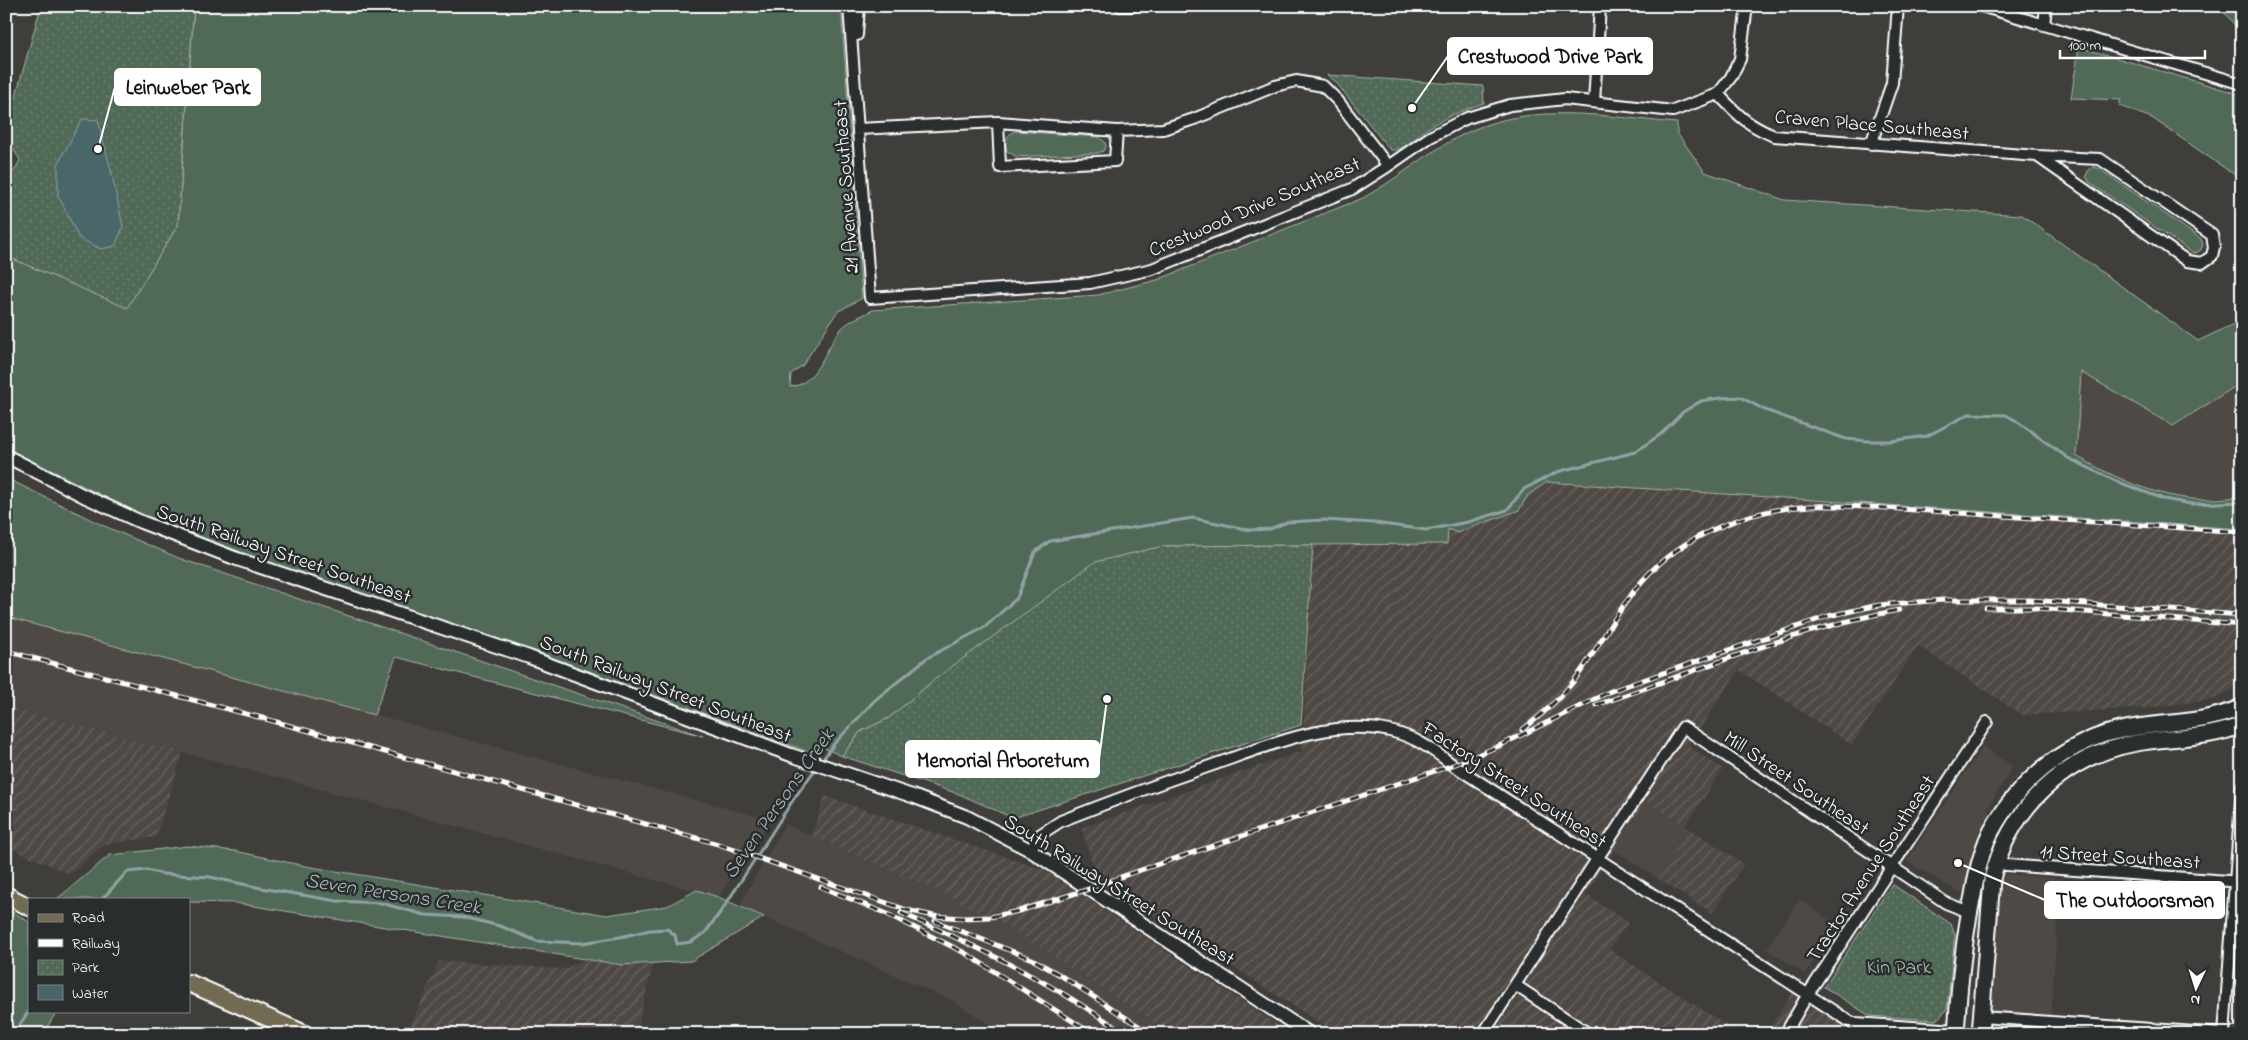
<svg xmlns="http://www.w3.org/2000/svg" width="2248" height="1040" viewBox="0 0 2248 1040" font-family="'Indie Flower',sans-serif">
	<defs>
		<pattern id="industrial-furrows" width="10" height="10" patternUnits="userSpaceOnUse" patternTransform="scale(1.25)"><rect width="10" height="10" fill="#504944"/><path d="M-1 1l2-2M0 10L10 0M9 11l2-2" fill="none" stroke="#6a6460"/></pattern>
		<pattern id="park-dots" width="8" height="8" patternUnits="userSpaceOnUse" patternTransform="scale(1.25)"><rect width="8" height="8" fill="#516a58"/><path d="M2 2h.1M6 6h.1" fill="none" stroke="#6b8071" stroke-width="1.8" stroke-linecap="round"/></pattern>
	</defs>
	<rect width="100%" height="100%" fill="#403e3b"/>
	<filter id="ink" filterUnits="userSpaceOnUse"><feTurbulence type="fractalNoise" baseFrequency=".02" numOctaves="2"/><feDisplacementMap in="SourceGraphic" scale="10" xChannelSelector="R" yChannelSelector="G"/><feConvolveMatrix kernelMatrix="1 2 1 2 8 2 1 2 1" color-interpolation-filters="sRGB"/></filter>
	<g filter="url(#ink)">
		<path fill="#504944" d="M2081 371 2173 426 2242 382V497L2184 498 2156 491 2107 473 2076 456Z
			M6 617 771 820 718 897 183 752 6 707Z
			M1983 746 2013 767 1987 808 1990 815 1970 866 1965 890 1960 893 1907 861Z
			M1646 801 1689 828 1657 878 1614 850Z
			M785 824 949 896 1017 933 1172 1034H1005L953 1001 739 906Z
			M2006 874 2060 879 2050 1034H1988L2002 880Z
			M1799 900 1837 925 1805 974 1767 949Z"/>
		<path fill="url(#industrial-furrows)" d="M1547 482 2242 529V683L2216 699 2145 708 2022 715 1918 646 1852 745 1739 670 1688 746 1723 769 1685 826 1646 801 1585 894 1628 922 1610 950 1740 1034H1337L1098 879 1081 828 1302 751 1313 545 1447 544V529L1519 510 1528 495Z
			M6 707 183 752 156 837 105 844 70 874 6 846Z
			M825 796 1044 870 1291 1034H1172L1017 933 949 896 811 836Z
			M1689 828 1744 864 1712 913 1657 878Z
			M586 959 622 965 653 963 636 1034H407L439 961 565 969Z
			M1793 992 1845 1026 1935 1034H1766Z"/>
		<path fill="#516a58" stroke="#a8b4ac" d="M194 6H841L862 298 837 312 803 365 791 374 790 387C818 384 825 347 842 328 850 320 863 315 873 310L1098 295 1157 280 1363 198C1399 178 1430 150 1466 133 1532 101 1607 117 1677 123V133L1705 172 1784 200 2022 215 2198 341 2242 320V382L2173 426 2081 372 2076 456C2110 475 2145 492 2184 498 2203 501 2223 498 2242 497V529L1547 482 1528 495 1519 510 1457 533 1448 529 1447 544 1164 546 935 679 889 718 860 732 842 756 815 744 809 752 528 649 241 552 144 516 6 448V256L127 307 178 225Z
			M2219 6H2242V34Z
			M2079 47 2242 95V180L2152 118 2119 106 2121 100 2071 98Z
			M1015 131 1099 137 1105 142 1106 147 1103 151 1098 153 1017 157 1007 151C1004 142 1006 135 1015 131Z
			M2093 167 2098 168 2201 239 2203 244 2201 250 2196 253 2191 252 2089 182 2086 176 2088 171Z
			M6 478 102 525 181 559 703 736 396 657 374 715 6 617Z
			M188 846 235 851 305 866 607 915 667 906 697 890 718 897 764 917 691 961 622 965 235 903 189 902V899H57L110 855Z
			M6 908 29 922V1011H57L43 1034H6Z"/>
		<path fill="url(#park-dots)" stroke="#a8b4ac" d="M41 6H194L178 225 127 308 6 256V186L20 160 6 137V131Z
			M1327 75 1483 86 1484 103C1463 110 1442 118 1424 131 1414 138 1403 152 1390 150L1335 81Z
			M1313 545 1301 725 1013 818 959 794 842 756 860 732 889 718 935 679 1095 562 1163 546Z
			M1892 884 1951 924 1955 935 1947 1010 1936 1020 1870 1016 1824 987Z"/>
		<path fill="#486669" stroke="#91a3a5" d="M82 119 98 120 111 170 123 227 115 246 101 249 79 238 58 195V164Z"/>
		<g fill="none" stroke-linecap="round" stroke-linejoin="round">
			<path stroke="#91a3a5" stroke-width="3" d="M821 762 834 744 875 700 927 658 985 627 1017 598 1035 552 1050 541 1193 518 1250 530 1270 529 1287 522 1324 520 1375 523 1426 530 1468 522 1507 510 1524 489 1557 472 1635 452 1661 434 1683 412 1701 401 1720 398 1740 397 1765 410 1846 439 1868 441H1890L1927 436 1969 414 2006 415 2015 420 2068 458 2116 481 2163 499 2191 504 2242 502
				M102 899 127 872 147 870 163 874 210 877 261 888 337 901 381 903 425 915 463 917 500 926 537 941 582 943 620 937 650 930 667 929 675 935 677 944 691 942 705 933 724 907 795 797 817 767
				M13 1034 29 1011"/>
			<defs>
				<path id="minor" d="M849 6 870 298 1090 283 1152 269 1352 189 1388 166 1430 137 1467 118 1510 105 1565 99 1673 111 1718 94 1731 77 1740 59 1747 6
					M1120 6H1133
					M1981 6 2242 84
					M2044 25 2046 6
					M857 35 859 6
					M1718 94C1738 115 1747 125 1774 136L2037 156 2187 261 2202 263 2212 256 2214 247 2212 235 2100 159 2037 156
					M1594 102 1600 6
					M998 122 1000 167 1115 161 1117 131
					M858 129 998 122 1117 131 1163 129 1194 119 1275 86 1296 81 1323 86 1338 101 1388 166
					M1871 144 1892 83 1898 6
					M1030 850 1041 834 1061 821C1109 802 1158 784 1207 767 1265 747 1328 718 1390 731 1416 737 1433 750 1453 765L1869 1034
					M1996 862 2006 865 2242 882
					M1515 985 1589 1034
					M1981 1017 2224 1034
					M1855 1023 1956 1030
					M1483 1034 1683 727 1946 903 1969 912
					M1785 1034 1808 994 1987 722
					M2224 1034 2242 786"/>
				<path id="tertiary" d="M6 456 84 496 141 522 237 559 529 657 791 755 915 797 967 817 1030 850 1310 1034"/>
				<path id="secondary" d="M1956 1034C1959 987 1963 941 1973 895 1976 876 1980 857 1987 840 2010 791 2054 751 2105 734 2150 720 2198 727 2242 707
					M1980 1034 1992 879C2009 809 2064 756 2136 743 2172 737 2208 739 2242 725"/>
				<path id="primary" d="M6 895 29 907
					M189 983 305 1034"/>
			</defs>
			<use href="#minor" stroke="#fff" stroke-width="14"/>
			<use href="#tertiary" stroke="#fff" stroke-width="16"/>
			<use href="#secondary" stroke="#fff" stroke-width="19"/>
			<use href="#primary" stroke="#fff" stroke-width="20"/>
			<use href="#minor" stroke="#2a2d2e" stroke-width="10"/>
			<use href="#tertiary" stroke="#2a2d2e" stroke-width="12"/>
			<use href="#secondary" stroke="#2a2d2e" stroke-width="15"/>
			<use href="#primary" stroke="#726b52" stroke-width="16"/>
			<defs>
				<path id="rail" d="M1986 608H2037L2242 625
					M6 651 262 718 718 844 907 910
					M1596 705C1696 672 1794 629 1899 610
					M1522 730C1542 715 1564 695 1579 674 1600 645 1619 607 1643 580 1683 534 1751 509 1810 506 1830 505 1851 507 1871 507L2242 532
					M821 887 885 913 965 953 1093 1034
					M902 909 934 916 963 918 990 917 1019 911 1089 889 1126 875 1453 765 1499 746 1611 691 1828 616 1879 605 1944 600H2031L2242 615
					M901 913C979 947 1055 984 1125 1034
					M935 921 1032 959 1060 975 1151 1034"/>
			</defs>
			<use href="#rail" stroke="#fff" stroke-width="5"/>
			<use href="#rail" stroke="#2a2d2e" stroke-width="3" stroke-dasharray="9" stroke-linecap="butt"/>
		</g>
	</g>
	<g text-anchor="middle" stroke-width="5" stroke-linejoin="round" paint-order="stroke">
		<g font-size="20" fill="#fff" stroke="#2a2d2e">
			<text transform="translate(1872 124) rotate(5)" y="7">Craven Place Southeast</text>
			<text transform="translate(845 187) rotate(-94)" y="7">21 Avenue Southeast</text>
			<text transform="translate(1254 206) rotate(-23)" y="7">Crestwood Drive Southeast</text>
			<text transform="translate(284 553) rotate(19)" y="7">South Railway Street Southeast</text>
			<text transform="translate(666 688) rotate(21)" y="7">South Railway Street Southeast</text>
			<text transform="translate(1797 782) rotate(34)" y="7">Mill Street Southeast</text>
			<text transform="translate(1515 784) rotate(33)" y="7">Factory Street Southeast</text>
			<text transform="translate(2120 856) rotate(4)" y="7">11 Street Southeast</text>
			<text transform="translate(1870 868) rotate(-57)" y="7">Tractor Avenue Southeast</text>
			<text transform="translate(1120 889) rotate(32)" y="7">South Railway Street Southeast</text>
		</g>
		<g font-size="20" fill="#b1bcb4" stroke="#2a2d2e">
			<text x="1899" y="973">Kin Park</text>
		</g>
		<g font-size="21" font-style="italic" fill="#adbabc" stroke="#2a2d2e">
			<text transform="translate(778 803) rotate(-55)" y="7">Seven Persons Creek</text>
			<text transform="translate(393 893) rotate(9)" y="7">Seven Persons Creek</text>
		</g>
	</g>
	<path fill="none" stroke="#fff" stroke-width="2" d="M1412 108L1448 56M98 149L115 87M1107 699L1099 759M1958 863L2045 900"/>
	<g fill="#fff" stroke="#2a2d2e" stroke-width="2">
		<circle cx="1412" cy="108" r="5"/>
		<circle cx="98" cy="149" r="5"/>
		<circle cx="1107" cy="699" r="5"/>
		<circle cx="1958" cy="863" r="5"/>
	</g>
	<g fill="#fff" stroke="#fff" stroke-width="2">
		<rect x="1448" y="38" width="204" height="36" rx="5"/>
		<rect x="115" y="69" width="145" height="36" rx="5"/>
		<rect x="906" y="741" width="193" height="36" rx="5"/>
		<rect x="2045" y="882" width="179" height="36" rx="5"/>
	</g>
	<g font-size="21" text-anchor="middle" font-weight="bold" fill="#111">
		<text x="1550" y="63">Crestwood Drive Park</text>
		<text x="188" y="94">Leinweber Park</text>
		<text x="1003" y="767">Memorial Arboretum</text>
		<text x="2135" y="907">The Outdoorsman</text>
	</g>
	<rect width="2248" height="1040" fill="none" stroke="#2a2d2e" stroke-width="25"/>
	<rect x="12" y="12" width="2223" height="1015" fill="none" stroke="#fff" stroke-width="2" filter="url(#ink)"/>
	<rect x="28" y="898" width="162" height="115" fill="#2a2d2e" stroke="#7f8182"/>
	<rect x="38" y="914" width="25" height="8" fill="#726b52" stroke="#7f8182"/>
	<text x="72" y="922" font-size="15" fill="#ffffff">Road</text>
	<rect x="38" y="939" width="25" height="8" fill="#ffffff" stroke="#7f8182"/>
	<text x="72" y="948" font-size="15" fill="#ffffff">Railway</text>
	<rect x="38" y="960" width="25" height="15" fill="url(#park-dots)" stroke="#7f8182"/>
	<text x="72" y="972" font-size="15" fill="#ffffff">Park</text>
	<rect x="38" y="985" width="25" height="15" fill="#486669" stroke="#7f8182"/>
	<text x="72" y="998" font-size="15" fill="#ffffff">Water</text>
	<g transform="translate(2196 988) rotate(184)" stroke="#2a2d2e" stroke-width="4" paint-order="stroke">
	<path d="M0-4L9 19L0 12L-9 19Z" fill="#ffffff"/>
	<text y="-8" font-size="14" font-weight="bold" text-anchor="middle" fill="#ffffff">N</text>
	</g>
	<path d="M2060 50v8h145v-8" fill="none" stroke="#ffffff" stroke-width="2.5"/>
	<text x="2068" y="50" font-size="15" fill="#ffffff" stroke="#2a2d2e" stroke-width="4" paint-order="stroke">100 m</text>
</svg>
